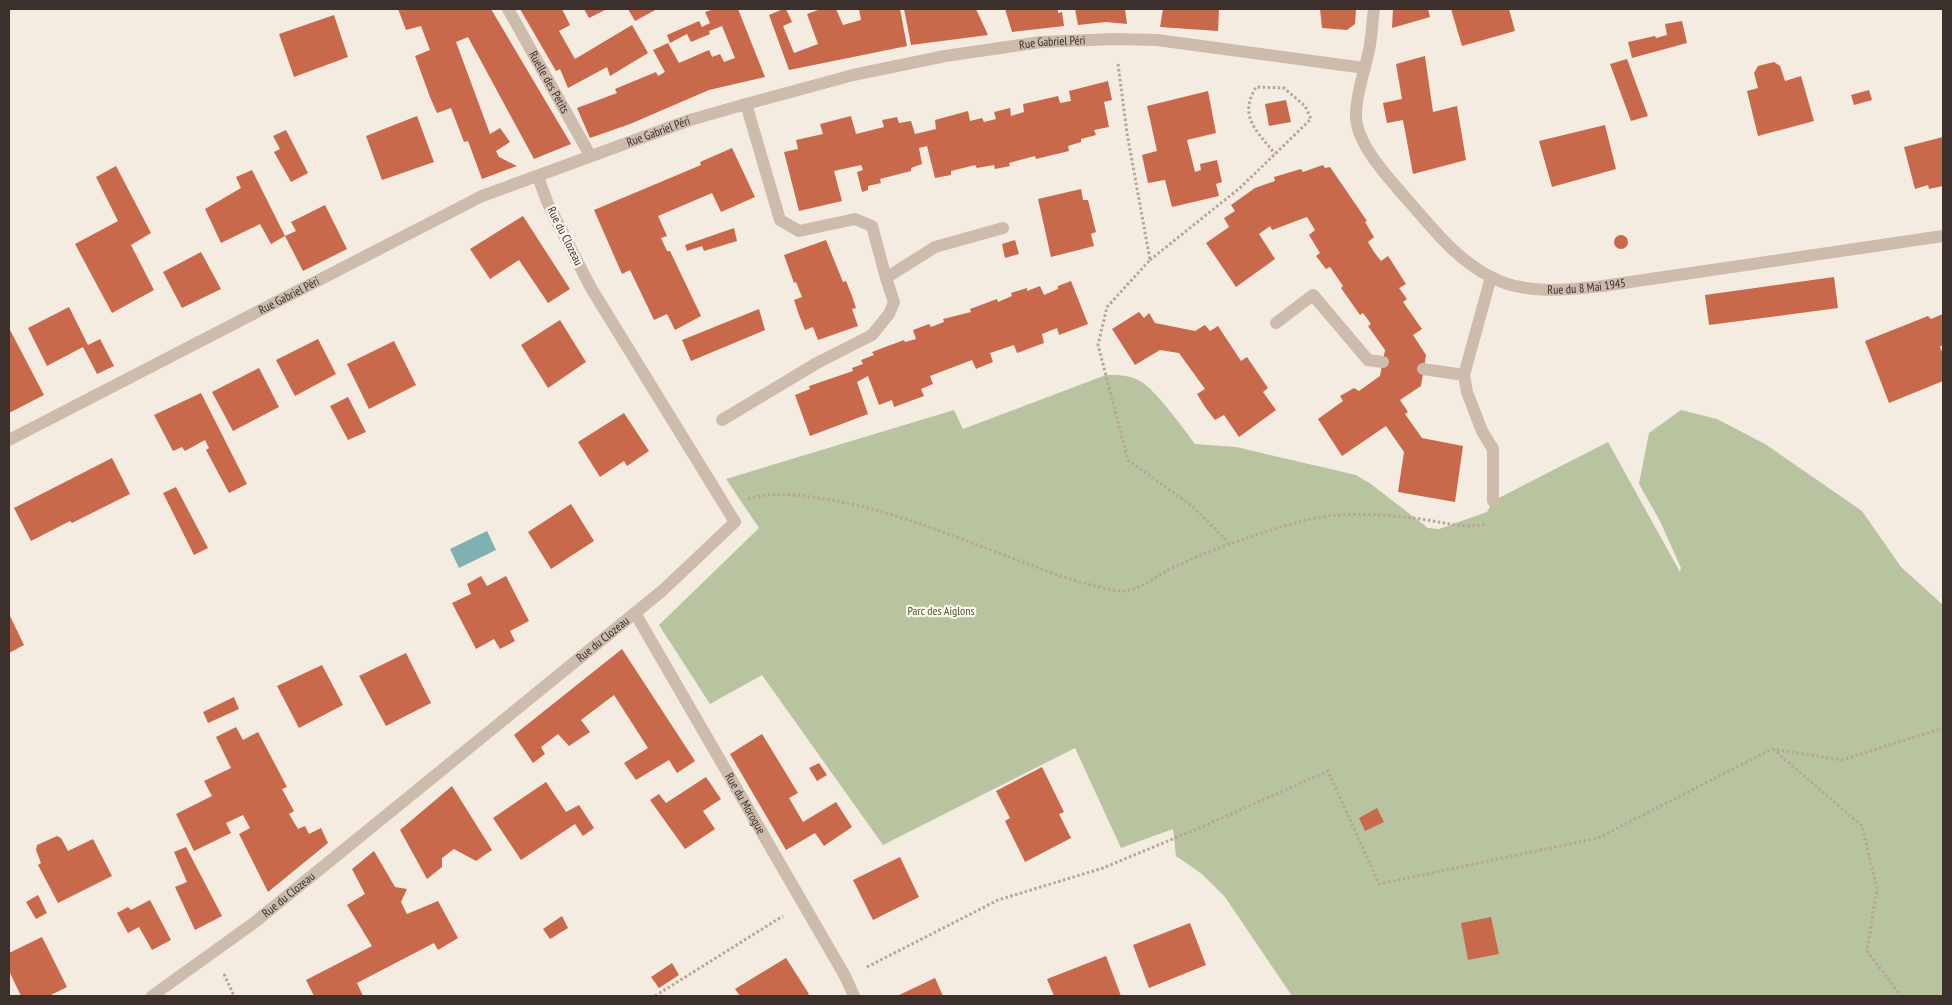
<svg xmlns="http://www.w3.org/2000/svg" width="1952" height="1005" viewBox="0 0 1952 1005" font-family="'PT Sans Narrow',sans-serif">
	<rect width="100%" height="100%" fill="#f4ebe1"/>
	<path fill="#b8c4a0" d="M1106 375C1118 375 1130 375 1140 381 1156 390 1183 428 1195 444L1236 447 1356 475 1371 484 1428 528 1439 529 1487 512 1493 501 1608 442 1680 572 1681 568 1660 521 1639 484 1649 433 1681 410 1717 419 1765 444 1862 511 1901 567 1943 605V996H1292L1225 897 1202 874 1176 856 1173 829 1121 848 1075 748 883 845 762 675 710 704 659 625 759 528 726 479 954 410 963 429Z"/>
	<path fill="#7fb0b2" d="M487 531 496 550 459 568 450 549Z"/>
	<path fill="#c8694b" d="M398 9H491L571 144 534 159 468 37 456 42 490 134 500 128 510 142 496 151 499 157 517 166 482 179 468 141 464 142 451 108 437 113 430 97 415 56 430 50 421 26 406 30Z
		M520 9H562L570 25 559 31 575 59 632 25 648 53 610 76 607 67 568 88 560 69 556 71Z
		M584 9H607L589 18Z
		M628 9H657L635 21Z
		M714 9H738L765 77 709 90 630 124 590 138 577 108 617 93 615 89 656 72 658 76 665 72 653 50 668 43 679 63 709 50 712 57 720 54 724 62 735 58 722 26 709 31 710 34 691 42 687 34 670 43 667 35 699 21 702 27 710 23 705 12Z
		M783 9H786L792 22 783 26 794 53 818 44 807 14 821 9H836L843 25 861 20 859 9H900L907 46 789 70 769 15Z
		M904 9H976L988 35 911 45Z
		M1005 9H1058V13L1062 12 1064 26 1012 32Z
		M1075 9H1125L1127 24 1106 22 1078 25Z
		M1163 9H1219L1218 31 1160 27Z
		M1320 9H1356L1355 24 1347 30 1322 28Z
		M1393 9H1428L1430 17 1392 28Z
		M1451 9H1509L1515 31 1462 46Z
		M334 15 348 57 294 77 279 34Z
		M1682 21 1687 43 1632 58 1628 42 1655 36 1656 38 1667 35 1665 24Z
		M1425 56 1433 112 1457 106 1466 160 1413 174 1403 120 1387 123 1383 103 1402 99 1396 64Z
		M1627 59 1648 116 1631 121 1610 64Z
		M1774 62 1780 66 1785 81 1801 76 1814 121 1758 136 1747 91 1758 88 1754 73 1758 66Z
		M1108 81 1112 100 1104 102 1109 127 1094 130 1096 135 1081 139V142L1068 146 1069 151 1036 159 1035 156 1009 163 1010 166 995 169 994 165 977 168 975 165 951 171V175L935 178 927 146 919 148 922 164 911 168V171L880 179 881 183 868 186V190L862 192 857 172 863 170 861 165 834 171 842 201 799 211 784 152 798 149 796 140 823 134 820 124 851 116 856 134 884 127 882 120 897 117 899 123 911 121 915 134 936 129 935 120 968 111 970 121 982 118 984 122 996 119 994 112 1010 108 1011 116 1024 112 1023 104 1041 100 1058 96 1060 103 1071 101 1069 91Z
		M1869 90 1872 100 1854 105 1851 95Z
		M1208 91 1216 133 1187 140 1195 172 1201 170 1200 164 1217 160 1222 182 1216 184 1219 196 1172 207 1165 180 1148 183 1142 155 1157 151 1147 106Z
		M1286 100 1291 122 1269 126 1265 104Z
		M417 116 434 162 382 180 366 136Z
		M1605 125 1616 169 1552 187 1539 141Z
		M286 130 308 173 291 182 274 152 280 149 273 136Z
		M1943 137V186L1929 189 1928 185 1915 189 1904 147Z
		M732 148 755 197 721 212 712 193 658 216 667 236 661 238 667 251H670L701 316 675 330 667 314 654 320 630 270 622 274 594 210 701 165 700 162Z
		M1323 165 1325 168 1330 167 1367 221 1365 222 1374 237 1368 242 1374 252 1381 261 1388 256 1406 284 1399 288 1407 299 1403 302 1422 329 1413 335 1426 355 1421 386 1400 400 1408 412 1405 414 1422 438 1463 446 1455 502 1398 492 1404 452 1386 426 1342 456 1318 419 1343 401 1340 396 1354 388 1359 391 1380 376 1385 350 1368 326 1371 324 1363 313 1360 315 1341 288 1343 286 1330 267 1326 269 1316 256 1320 253 1309 235 1315 230 1307 217 1272 230 1270 226 1259 234 1275 259 1236 287 1206 243 1229 227 1224 218 1235 211 1231 205 1255 188 1275 181 1274 177 1301 169 1303 172Z
		M116 166 151 233 131 245 154 290 112 313 75 244 118 221 96 177Z
		M252 170 285 236 271 244 260 224 221 243 205 209 241 188 236 177Z
		M1081 189 1083 200H1088L1096 232 1091 234 1094 246 1051 257 1038 199Z
		M325 205 347 249 303 271 285 236 296 231 291 222Z
		M523 216 570 289 548 303 519 260 490 279 470 249Z
		M734 228 737 241 704 251 702 246 687 251 685 245Z
		M1614 242a7 7 0 1 1 14 0a7 7 0 1 1-14 0Z
		M826 240 843 282 846 281 852 296 856 308 852 309 858 326 818 340 813 327 805 330 799 315 794 300 802 297 796 282 794 283 784 255Z
		M1015 240 1019 254 1005 258 1002 244Z
		M201 252 221 289 182 308 163 272Z
		M1834 277 1838 308 1709 325 1705 295Z
		M1071 281 1088 324 1059 335 1057 328 1042 334 1044 343 1017 353 1014 345 990 353 993 362 976 369 972 360 930 376 933 384 921 389 924 396 894 407 892 400 879 405 868 376 857 382 868 414 810 436 795 395 810 389 809 386 853 371 852 368 863 364 861 360 874 355 872 352 904 340 905 342 916 339 913 330 929 324 931 327 944 322 943 319 971 312 970 309 997 299 998 302 1012 296 1011 293 1027 288V291L1040 286 1044 295 1058 289V286Z
		M69 307 88 345 100 339 114 366 97 374 83 347 47 366 28 328Z
		M759 309 765 330 691 361 682 340Z
		M1139 312 1144 318 1149 313 1155 323 1195 331 1205 325 1210 331 1218 326 1241 361 1247 357 1268 388 1263 392 1276 410 1239 437 1224 415 1215 420 1205 407 1197 394 1205 389 1179 353 1160 350 1135 365 1112 329Z
		M1943 314V345L1940 347 1943 354V381L1889 403 1865 341 1928 316 1931 319Z
		M560 320 586 362 548 388 521 345Z
		M9 328 44 395 9 413Z
		M318 339 336 374 295 396 276 360Z
		M394 341 416 385 369 409 347 364Z
		M259 368 279 407 233 431 212 392Z
		M201 393 247 484 229 493 206 450 209 448 205 440 185 451 182 447 173 451 154 415Z
		M348 397 366 432 348 440 330 406Z
		M624 413 649 451 627 466 624 461 600 477 578 442Z
		M112 458 130 494 72 523 70 521 31 541 14 508Z
		M176 487 208 548 194 555 163 493Z
		M571 504 594 541 551 569 528 532Z
		M481 576 487 586 506 576 529 621 510 631 515 641 500 649 494 639 476 649 452 603 471 594 467 584Z
		M9 614 24 645 9 653Z
		M622 649 695 761 677 773 669 760 636 780 624 763 648 748 614 695 581 720 590 732 569 746 558 734 541 747 545 754 533 763 514 735Z
		M406 653 431 703 386 726 359 676Z
		M322 665 343 705 299 728 277 686Z
		M234 697 239 709 208 723 203 712Z
		M236 727 243 740 258 732 287 787 282 789 294 811 289 814 298 829 305 826 309 834 321 828 328 843 268 892 239 834 250 828 243 815 226 823 231 833 194 851 176 814 212 796 204 781 231 768 216 737Z
		M762 734 798 793 789 798 803 822 836 802 852 827 824 846 815 833 786 850 730 754Z
		M819 763 827 775 817 781 809 768Z
		M1042 767 1064 812 1059 814 1071 838 1025 862 1005 821 1010 818 996 791Z
		M706 777 721 799 703 811 715 829 685 849 650 800 659 794 666 803Z
		M546 782 566 812 579 805 594 828 583 836 575 824 521 860 493 818Z
		M452 786 492 850 476 861 454 849 442 858V867L427 879 400 830Z
		M1377 808 1384 822 1365 831 1359 818Z
		M57 836 61 838 68 851 93 839 112 876 58 903 38 865 41 863 36 850 37 845Z
		M186 847 222 916 195 930 175 887 187 882 174 852Z
		M374 851 395 887 407 889 401 902 407 914 438 901 458 938 438 950 434 943 357 983 363 996H314L306 980 372 946 347 905 365 894 352 869Z
		M900 857 919 897 873 920 853 880Z
		M38 895 47 913 36 919 26 902Z
		M150 900 171 940 152 950 139 927 128 933 117 913 128 907 131 910Z
		M562 916 568 928 550 939 543 929Z
		M1491 917 1499 954 1468 960 1461 923Z
		M1190 923 1206 965 1149 988 1133 945Z
		M42 937 67 987 49 996H21L9 971V953Z
		M1106 956 1121 996H1054L1047 979Z
		M786 958 809 994 806 996H740L735 989Z
		M672 963 679 975 659 988 651 977Z
		M935 978 943 996H897Z"/>
	<g fill="none" stroke-linecap="round" stroke-linejoin="round">
		<path stroke="#b9a596" stroke-width="3" stroke-dasharray="2.5 2.5" stroke-linecap="butt" d="M1118 64 1127 133 1150 260 1107 307 1098 345 1128 460 1192 506 1229 543
			M1150 260 1241 187 1311 119 1305 106 1284 88 1256 87C1238 117 1257 131 1275 154
			M748 499C772 491 801 495 824 499 890 509 950 535 1012 558 1046 571 1082 585 1119 591 1135 593 1154 578 1168 570 1211 549 1256 534 1302 521 1340 511 1382 514 1421 519 1443 522 1463 529 1486 524
			M1773 749 1862 826 1877 888 1867 951 1901 996
			M867 967 998 900 1103 868 1204 826 1328 771 1379 884 1598 838 1772 749 1842 760 1943 728
			M224 974 234 996
			M655 996 783 916"/>
		<path stroke="#cdbbac" stroke-width="12" d="M746 104 780 220 799 231 855 219 872 226 886 278
			M1491 277 1464 375 1467 392 1482 431 1493 449V501
			M1276 323 1313 295 1368 360 1383 362
			M1423 369 1464 375
			M722 420 817 363 872 335 889 314 894 302 886 278 935 247 1003 228"/>
		<g stroke="#cdbbac" stroke-width="12">
			<path id="s1" d="M508 9 590 155"/>
			<path id="s2" d="M1374 9C1372 22 1372 37 1369 50 1365 69 1356 95 1356 114 1355 143 1387 176 1405 197 1431 226 1455 259 1491 277 1524 295 1567 290 1603 286L1943 236"/>
			<path id="s3" d="M9 440 482 196 690 120 746 104 853 75 945 56 1041 42 1115 39 1157 40 1365 68"/>
			<path id="s4" d="M635 613 845 976 854 996"/>
			<path id="s5" d="M152 996 255 922 662 591 735 522 591 288 548 204 538 177"/>
		</g>
	</g>
	<g text-anchor="middle" stroke-width="4.5" stroke-linejoin="round" paint-order="stroke">
		<g font-size="12" fill="#3b302b" stroke="#fbf5ee">
			<text dy="4" stroke="none"><textPath href="#s3" startOffset="1125">Rue Gabriel Péri</textPath></text>
			<text dy="4" stroke="none"><textPath href="#s1" startOffset="84">Ruelle des Petits</textPath></text>
			<text dy="4" stroke="none"><textPath href="#s3" startOffset="720">Rue Gabriel Péri</textPath></text>
			<text transform="translate(565 236) rotate(63)" y="4">Rue du Clozeau</text>
			<text dy="4" stroke="none"><textPath href="#s2" startOffset="421">Rue du 8 Mai 1945</textPath></text>
			<text dy="4" stroke="none"><textPath href="#s3" startOffset="315">Rue Gabriel Péri</textPath></text>
			<text dy="4" stroke="none"><textPath href="#s5" startOffset="575">Rue du Clozeau</textPath></text>
			<text dy="4" stroke="none"><textPath href="#s4" startOffset="220">Rue du Morogue</textPath></text>
			<text dy="4" stroke="none"><textPath href="#s5" startOffset="170">Rue du Clozeau</textPath></text>
		</g>
		<g font-size="12" fill="#4a5a2e" stroke="#fbf5ee">
			<text x="941" y="615">Parc des Aiglons</text>
		</g>
	</g>
	<rect width="1952" height="1005" fill="none" stroke="#3b302b" stroke-width="20"/>
</svg>
